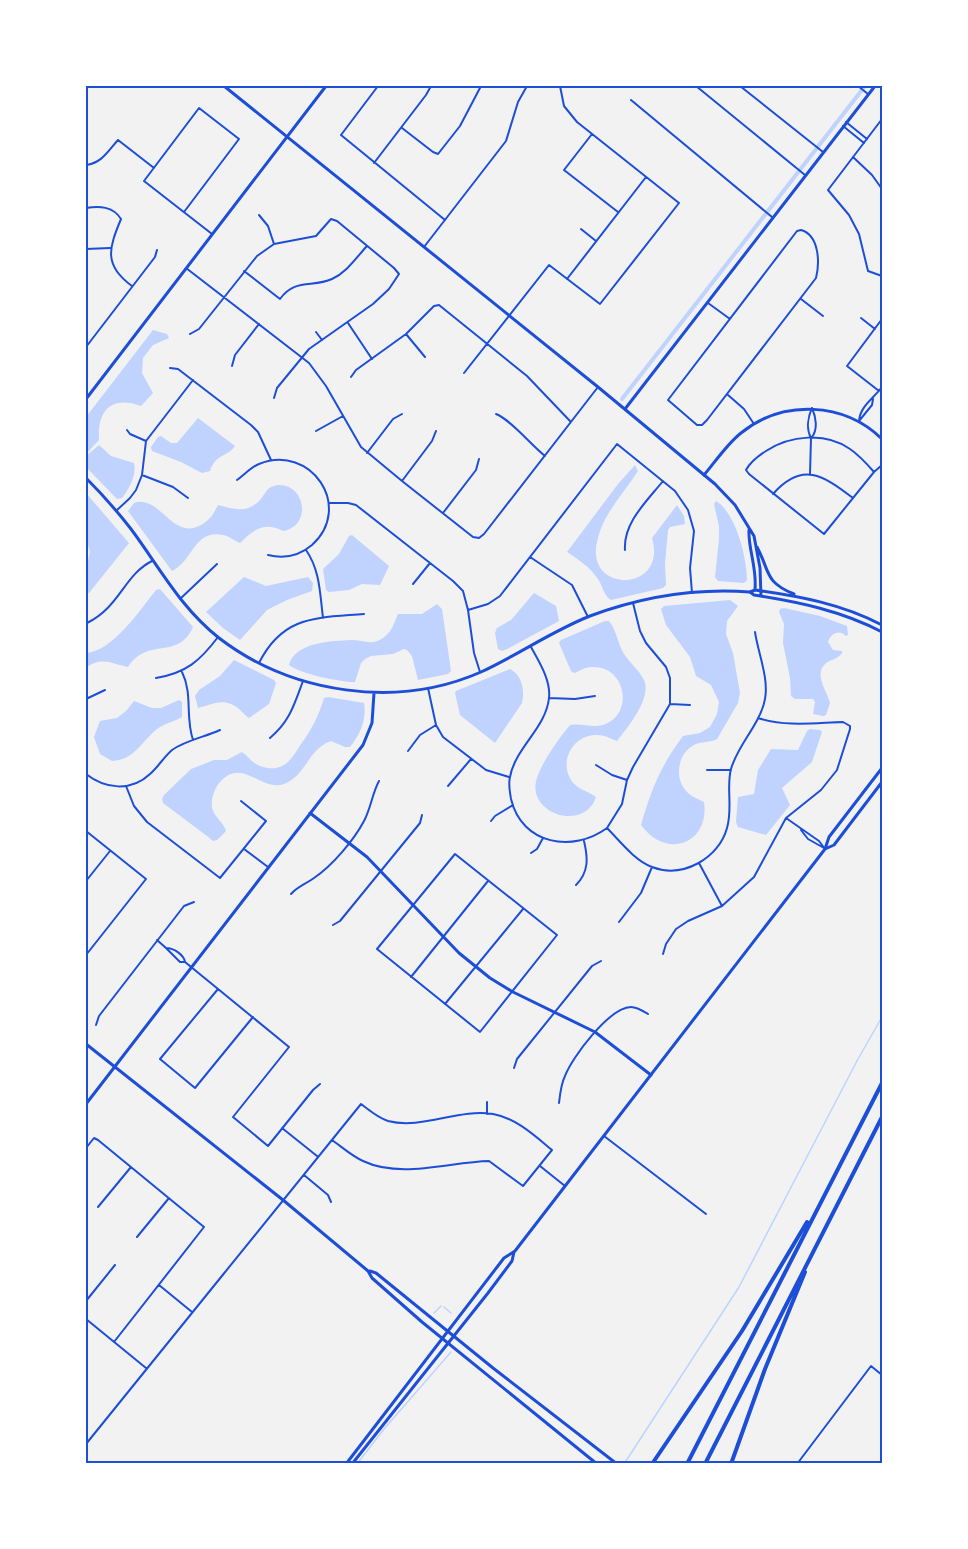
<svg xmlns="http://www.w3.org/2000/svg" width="968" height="1549" viewBox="0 0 968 1549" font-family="'PT Sans',sans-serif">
	<rect width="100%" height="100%" fill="#f2f2f2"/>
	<path fill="#bfd3fe" d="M153 330 167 334 169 338 153 345 143 358 142 373 153 393 141 406C111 395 97 411 99 440L86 454V417Z
		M198 418 235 446C228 457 216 453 210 471L202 473 181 462 152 451 151 447 158 437 161 436 171 443H177Z
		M99 445 111 456 134 463C137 474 129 489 122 498L117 499 86 467V456Z
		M635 465 638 471C623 495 603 513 597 542 585 594 668 593 652 538L677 505 684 516 685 524 670 527 668 530 665 564 666 585 663 588 611 600C603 595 603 586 598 579 589 566 579 560 567 552L618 484Z
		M278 485C306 484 312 526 283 531 264 521 253 530 240 543 234 541 230 536 223 535 194 529 193 561 172 571L128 511 134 503C162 493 174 549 208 520 213 516 215 510 218 505 234 509 247 514 260 500 267 492 266 487 278 485Z
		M86 493 129 543 89 593H86V570L90 552 86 538Z
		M716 501C736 513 747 558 747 580L744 583 718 581 715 577 719 539V526L714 504Z
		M352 535 389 566 380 585 362 584 349 590 329 592 326 590 323 569 339 554 349 536Z
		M244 577 266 586 308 577 313 583 312 591 287 600 267 610 240 640 223 628 206 612Z
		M160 589 193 627C178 661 148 636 128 667 112 664 101 656 86 668V653C113 651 140 610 156 590Z
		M534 593 556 606 559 621 507 649 502 651 498 649 495 633 497 628 511 620Z
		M730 600 738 606 727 621 726 634 733 653 740 693 738 703 717 739C710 743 701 741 694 745 677 754 674 779 687 792 692 797 698 799 704 802 710 844 666 860 641 825 651 790 661 765 683 736L700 733 710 727 717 714 719 702 711 685 696 676 690 657 666 625 661 609 664 606Z
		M437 604 442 609 451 671 448 674 418 680 412 656 407 650 404 649 393 654 371 656 365 659 361 663 355 682C339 682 301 674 289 665 295 642 332 641 351 640 363 640 372 646 383 638 392 632 394 623 398 614H422Z
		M784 608 820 616 847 626 848 635 846 636C839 629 831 633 828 642L833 650 842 651V653C838 659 832 659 826 663 813 674 827 691 830 703L826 715 823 716 813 714 815 702 813 699H795L791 696 790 678 783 643 784 624 779 612 780 609Z
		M605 621H609C616 629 618 644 624 654 630 663 639 670 644 680 652 698 628 727 617 741 611 739 605 735 598 735 576 733 559 758 570 778 576 790 587 790 596 797 584 833 525 813 537 778 543 760 558 740 570 725 581 723 592 728 603 725 635 715 626 665 592 667 585 667 580 671 574 673L571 671 559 643 561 640Z
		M234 660 274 680 276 683 269 704 249 718C244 715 242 711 238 708 222 697 213 705 198 708L195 696 199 690 220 676Z
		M510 669C522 675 525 690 522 703L495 743 460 715 455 693 456 691Z
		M328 697 364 703C367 719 360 735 350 747H345L331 741C308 749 306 776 284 784 261 793 240 753 217 786 213 793 211 800 212 808 215 818 224 823 226 831L217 840 213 841 207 836 163 803 162 799 164 795 191 769 214 760H227L242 752C248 756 252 763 260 766 283 774 291 760 301 744 312 729 319 715 324 698Z
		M179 700 182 702V717C175 721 167 723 160 727 142 739 136 760 112 761L100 754 94 737 100 721 117 718 126 711 134 701 152 708H161Z
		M810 729 820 730 822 732 812 762 782 788 790 805 766 835 738 827 736 822 738 797 754 794 758 770 771 749 798 750 807 731Z"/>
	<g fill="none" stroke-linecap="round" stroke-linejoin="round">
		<path stroke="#bfd3fe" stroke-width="1.5" d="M444 1307 451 1313
			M434 1313 441 1306
			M357 1464 384 1429 451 1352
			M624 1464 739 1287 858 1059 882 1017"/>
		<path stroke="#bfd3fe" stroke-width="4" d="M622 399 865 86"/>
		<path stroke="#1d4ed8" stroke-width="2" d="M378 86 341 135 445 220
			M696 86 805 175
			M740 86 823 152
			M858 86 868 94
			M86 88 87 86
			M631 100 772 217
			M882 119 828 190 849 215 859 234 868 271 882 276
			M846 122 867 139
			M843 126 864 143
			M402 128 433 152 438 154 460 126 481 86
			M592 134 564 170 618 212
			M853 157 872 175 882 189
			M374 163 426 95 431 86
			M86 165C102 163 108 151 118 140L154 168
			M86 208C99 206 113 206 121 219 109 248 103 265 132 286
			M184 212 239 139 199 108 144 181 212 234
			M259 215 268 226 274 244
			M581 229 596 241
			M801 230C819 235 820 262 816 278L707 420 702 425H697L668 400 797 231Z
			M424 247 506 141 518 102 527 86
			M86 249 110 248
			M186 268 309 363 326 386 361 447 402 481 473 537 479 538 484 534 598 387
			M244 271 280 299C295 278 312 288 332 279 347 272 356 258 367 246
			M567 279 646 177
			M801 299 823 316
			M708 303 730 319
			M861 318 875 329
			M348 323 372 359
			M316 332 322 340
			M190 334 199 329 257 256 274 244 316 236 331 219 337 221 394 268 399 274 389 289 373 304 309 349 277 388 274 398
			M406 334 425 357
			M86 347 155 257 157 250
			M232 366 235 355 259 324
			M170 368 178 369 251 425 258 432 271 460
			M464 373 549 265 600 304 679 203 577 122 564 106 560 86
			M351 377 356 370 406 334 434 306 439 305 527 376 570 421
			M879 391 847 366 882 319
			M728 395 744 409 754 424
			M496 414C510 419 531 445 545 456
			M859 421C860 406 874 398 882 387
			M859 421 872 405 873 399
			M127 430 130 434 146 441
			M316 431 343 416
			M812 437C818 429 816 417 812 408
			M367 453 393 419 402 414
			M874 472C867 464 859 455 850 449 826 432 790 435 766 451 758 456 751 461 746 470L749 474 824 534 874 472 882 465
			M810 474 811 438C806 429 808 417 812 408
			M142 475 173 487 188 498
			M237 480C244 475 251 467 259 464 311 443 354 507 312 545 299 556 284 559 268 555
			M402 481 432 441 436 431
			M773 494C802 461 823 475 853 498
			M329 503H348L356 505 453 581 463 591 468 610 474 653 480 672
			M116 511 130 498 136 490 142 475 146 441 193 380
			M443 513 476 470 479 459
			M306 550C320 570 320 594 323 618
			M625 550C623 523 647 501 663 481
			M530 557 572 585 588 617
			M413 584 430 563
			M180 599 217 564
			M468 610 488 604 500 596 617 444 675 491 688 510 694 531 690 568 692 593
			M87 623C120 607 124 575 152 561
			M531 647C539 662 551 680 549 698 546 728 515 748 510 777 508 784 510 792 511 799 522 845 573 853 607 828 620 841 634 860 652 867 683 879 719 858 727 828 733 808 726 787 731 769 738 744 760 725 765 699 769 678 758 653 755 632
			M259 663C283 615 317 618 364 614
			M182 672C193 694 185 717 193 740
			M156 678C186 673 200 661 218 637
			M428 688 436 725 443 737 486 770 509 777
			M549 698 575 699 595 696
			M86 699 105 690
			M670 704 690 705
			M270 738C290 721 294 705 303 681
			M408 751 420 735 436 725
			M596 765 612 775 627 780
			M707 770H731
			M86 774C105 789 131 792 150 774 158 767 164 757 172 750 186 740 205 737 220 730
			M126 786 134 806 147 822 220 878 266 821 241 801
			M448 786 471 759
			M786 818 819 841 825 849
			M491 821 495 816 513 805
			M607 828 622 804 627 780 633 767 670 704V678L666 667 646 643 640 631 633 603
			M801 830 808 839 824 848
			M86 831 146 879 86 955
			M244 849 268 867
			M531 853 537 849 543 838
			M455 854 557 935 480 1032 377 949Z
			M699 863 722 906
			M86 881 110 851
			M576 885C589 872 588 858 584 841
			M291 894C298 886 306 884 314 878 332 866 354 840 364 821 371 808 372 794 379 781
			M619 922 641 893 652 867
			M333 925 340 921 420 823 422 815
			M157 940 166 948
			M166 948C174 948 184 955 185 962H180Z
			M663 954 666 944 676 929 688 921 722 906 754 877 786 818 821 790 837 770 850 729V726L843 722C813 723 787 727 758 718
			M185 962 289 1047 233 1117 268 1146 313 1090 320 1084
			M411 977 488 881
			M218 989 160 1059 195 1088 253 1017
			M445 1004 523 909
			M96 1025 99 1016 184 906 194 902
			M514 1068 517 1059 592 966 601 961
			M559 1103C560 1094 561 1084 565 1076 572 1057 610 1007 631 1007 637 1007 643 1011 648 1014
			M487 1114V1102
			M282 1128 317 1156
			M604 1136 706 1214
			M86 1148 94 1138 98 1140 204 1227 114 1342
			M540 1166 565 1186
			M304 1175 328 1195 331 1202
			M98 1207 131 1167
			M137 1237 169 1198
			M159 1285 192 1312
			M86 1301 115 1265
			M86 1319 146 1368
			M86 1444C178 1331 269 1217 361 1104 369 1110 378 1118 388 1121 422 1130 459 1108 493 1114 516 1118 535 1136 552 1150L523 1186 489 1161C449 1162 401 1179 363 1161 352 1156 342 1147 332 1140
			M797 1464 871 1366 882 1375"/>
		<path stroke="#1d4ed8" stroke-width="3" d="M625 409 875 86
			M704 475C716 461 727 444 741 433 783 399 844 402 882 439
			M86 478C102 494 117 511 131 529 160 568 180 607 219 638 292 694 397 709 481 672 518 655 552 631 590 616 641 597 696 588 750 592
			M310 813 367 857 459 953 490 978 513 992 595 1032 651 1075
			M86 1104 363 745 372 723 374 693"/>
		<path stroke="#1d4ed8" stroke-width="3" d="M224 86 598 387 715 484 735 505 754 536 760 568 761 596
			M86 399 326 86
			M749 530C748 549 757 567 755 589
			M757 547C770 571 764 582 794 594
			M882 625C842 604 799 596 755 590L750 592 754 595C799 602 842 611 882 632
			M86 1044 283 1200 368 1271 372 1278 422 1322 597 1464
			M370 1271 376 1273 493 1368 617 1464"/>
		<path stroke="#1d4ed8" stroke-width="3" d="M825 849 834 845 882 782
			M346 1464 504 1258 515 1251 825 849 829 837 882 768
			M352 1464 488 1293 512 1261 514 1252"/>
		<path stroke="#1d4ed8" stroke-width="4" d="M652 1464 742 1331 807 1222
			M687 1464 882 1083
			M705 1464 882 1117
			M731 1464 765 1369 805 1272"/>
	</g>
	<rect width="968" height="1549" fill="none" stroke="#ffffff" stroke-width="174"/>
	<rect x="87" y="87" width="794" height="1375" fill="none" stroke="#1d4ed8" stroke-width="2"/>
</svg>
